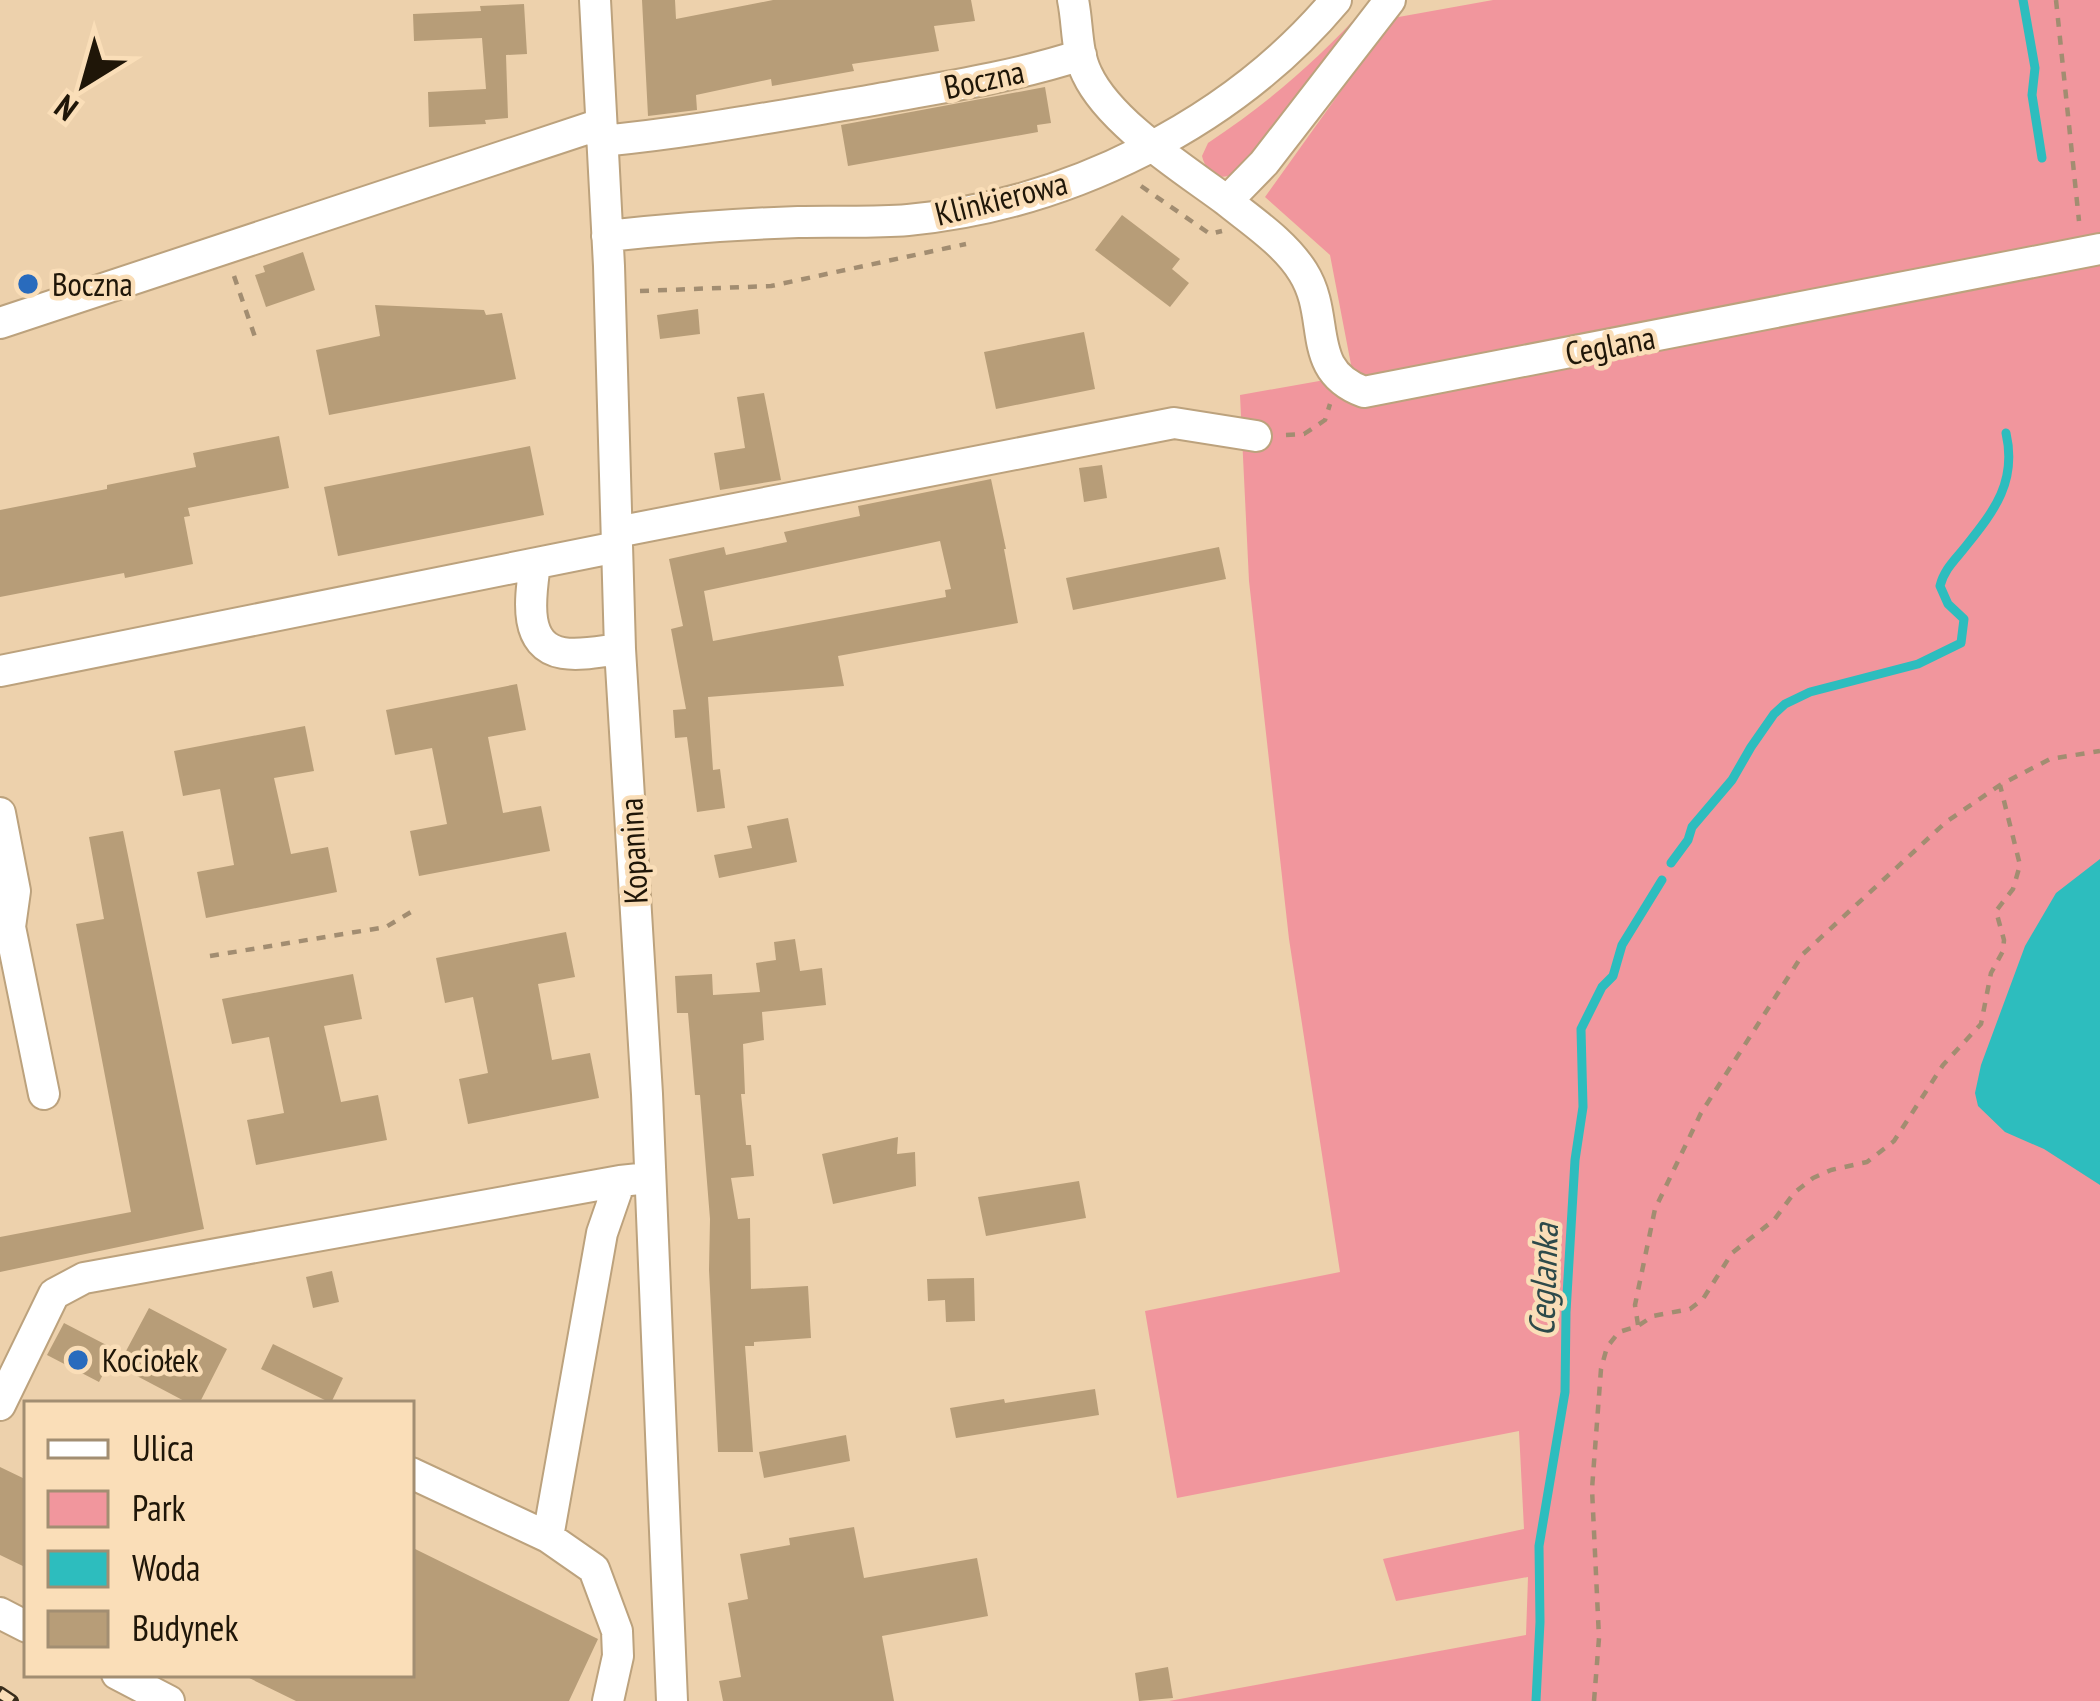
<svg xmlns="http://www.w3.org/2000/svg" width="2100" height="1701" viewBox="0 0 2100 1701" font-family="'PT Sans Narrow',sans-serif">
	<rect width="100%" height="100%" fill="#edd1ac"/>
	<path fill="#f1969d" d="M1493 0H2100V1701H1169L1526 1635 1528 1577 1396 1601 1383 1559 1524 1529 1519 1431 1177 1498 1145 1311 1340 1272 1289 939 1249 581 1240 395 1353 375 1330 255 1265 197 1393 18Z
		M1367 6C1346 33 1252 170 1228 176 1213 180 1205 168 1202 156L1208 143C1271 101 1315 62 1367 6Z"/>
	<path fill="#2dbdbe" d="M2100 859V1185L2044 1149 2005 1132 1978 1106 1975 1093 1981 1065 2025 946 2056 893Z"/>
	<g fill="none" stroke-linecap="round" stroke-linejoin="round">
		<path stroke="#2dbdbe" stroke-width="9" d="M2023 0 2035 68 2032 95 2042 158
			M1671 863 1688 840 1692 827 1732 780 1751 747 1774 714 1785 704 1810 692 1918 664 1961 643 1964 619 1948 604 1940 586C1944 569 1956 559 1966 546 1995 510 2017 481 2006 433
			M1536 1701 1540 1622 1539 1546 1565 1392 1566 1312 1575 1160 1583 1107 1581 1029 1602 987 1613 976 1622 945 1662 880"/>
	</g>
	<path fill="#b79d78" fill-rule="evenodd" d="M642 0H675L676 19 773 0H971L975 21 934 26 939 51 852 64 854 71 772 86 771 79 696 95 697 110 648 116Z
		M524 4 527 54 506 55 508 118 485 120 486 124 429 127 428 92 486 89 482 38 414 41 413 14 481 11 480 6Z
		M1045 87 1051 123 1037 125 1038 132 848 166 841 125Z
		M1122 215 1180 259 1172 269 1189 283 1170 307 1095 250Z
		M303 252 315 290 266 307 255 275 265 272 263 266Z
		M375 305 484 310 486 315 502 313 516 379 329 415 316 350 380 336Z
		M698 309 700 334 660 339 657 315Z
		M1084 332 1095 389 996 409 984 352Z
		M764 393 781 480 720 490 714 453 745 448 737 397Z
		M279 436 289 488 188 508 190 516 184 517 193 564 125 578 124 573 0 597V510L107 489V485L196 467 193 453Z
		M530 446 544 515 338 556 324 487Z
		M1102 465 1107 498 1084 502 1079 468Z
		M991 479 1006 549H1004L1018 623 838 656 844 686 708 697 713 770 720 769 725 808 697 812 687 737 675 738 673 710 686 709 671 629 683 626 669 559 724 547 726 555 787 542 784 532 860 516 858 506ZM940 541 951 589 945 590 946 597 713 641 704 591Z
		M1219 547 1226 579 1073 610 1066 578Z
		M517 684 526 730 488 737 503 813 541 806 550 851 419 876 410 831 447 824 432 748 395 755 386 710Z
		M305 726 314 771 274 778 291 854 328 847 337 892 206 918 197 872 234 865 220 789 183 796 174 751Z
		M788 818 797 862 719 878 714 855 752 848 747 826Z
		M123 831 204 1229 0 1272V1237L131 1212 76 924 104 919 89 837Z
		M566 932 575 977 538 984 552 1060 590 1053 599 1098 468 1124 459 1079 488 1073 473 997 445 1003 436 958Z
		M795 939 800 971 822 968 826 1005 762 1012 764 1040 743 1044 745 1094H741L746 1145H751L754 1176 731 1178 738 1219 750 1218 751 1289 808 1286 811 1338 754 1342V1346H745L753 1452H718L709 1270 710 1219 700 1095H695L688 1013H677L675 976 712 974 713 995 760 992 756 963 776 960 774 942Z
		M353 974 362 1019 324 1026 341 1102 378 1095 387 1140 256 1165 247 1120 284 1113 269 1037 232 1044 222 999Z
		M898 1137 897 1154 915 1152 916 1186 833 1204 822 1154Z
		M1079 1181 1086 1218 986 1236 978 1197Z
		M332 1271 339 1302 313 1308 306 1277Z
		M974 1278 975 1321 946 1322 945 1300 928 1301 927 1279Z
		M149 1308 227 1349 199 1404H190L118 1366Z
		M64 1323 116 1350 99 1382 47 1355Z
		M273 1344 343 1378 331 1403 261 1369Z
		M1095 1389 1099 1415 956 1438 950 1408 1004 1399 1005 1403Z
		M846 1435 850 1461 764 1478 759 1452Z
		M0 1467 27 1480V1568L0 1555Z
		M854 1527 864 1578 977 1558 988 1616 882 1636 894 1701H723L719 1681 741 1677 728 1603 748 1599 740 1554 790 1545 789 1538Z
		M411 1547 598 1639 569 1701H296L241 1674H411Z
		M1168 1667 1173 1698 1139 1701 1135 1673Z"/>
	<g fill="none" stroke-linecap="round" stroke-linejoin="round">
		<defs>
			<path id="minor" d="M595 0 609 266 620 649 647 1094 672 1701
				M1073 0C1078 24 1076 52 1087 74 1110 123 1184 169 1227 201L1264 163 1390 0
				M602 141C687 133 772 117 856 103 932 89 1007 79 1081 55
				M1227 201C1253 222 1285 243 1303 272 1332 318 1304 370 1364 392L2100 249
				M607 236C671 229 735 224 798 222 835 221 872 223 908 220 1068 205 1232 124 1336 0
				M0 323 601 124
				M617 532 1174 423 1256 436
				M535 564C531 594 521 646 563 653 581 656 602 651 620 649
				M0 671 617 547
				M0 813 15 891 10 927 44 1094
				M0 1405 54 1294 84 1278 620 1181 649 1178
				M411 1473 548 1537 594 1569 617 1631 618 1656 608 1701
				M548 1537 602 1233 620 1181
				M0 1613 27 1627
				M117 1674 169 1701"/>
		</defs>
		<use href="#minor" stroke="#bca27d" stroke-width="34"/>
		<path stroke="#a28d71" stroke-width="4.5" stroke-dasharray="9 9" stroke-linecap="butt" d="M2056 0 2079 221
			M1141 186 1210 234 1222 231
			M234 276 255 337
			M640 291 771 286 966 244
			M1286 435 1304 434 1325 420 1330 404
			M210 956 386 927 416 909
			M1638 1325 1635 1305 1655 1209 1701 1113 1803 954 1946 822 2000 785 2050 759 2100 751
			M1594 1701 1599 1638 1592 1489 1601 1369 1607 1347 1619 1332 1638 1326 1653 1316 1690 1309 1703 1299 1732 1253 1774 1220 1794 1193 1813 1178 1831 1170 1867 1162 1894 1141 1943 1065 1981 1024 1991 973 2003 951 2004 940 1996 911 2013 889 2020 865 2000 785"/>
		<use href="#minor" stroke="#fff" stroke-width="30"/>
		<defs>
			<path id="rail" d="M0 1693 12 1701"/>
		</defs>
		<use href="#rail" stroke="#382d1c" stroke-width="14"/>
		<use href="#rail" stroke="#fadeb8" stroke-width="9" stroke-dasharray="27" stroke-linecap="butt"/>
	</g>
	<g fill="#296bbd" stroke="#fadeb8" stroke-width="4.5">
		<circle cx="28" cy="284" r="12"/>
		<circle cx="78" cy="1360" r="12"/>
	</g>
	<g text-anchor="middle" stroke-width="9" stroke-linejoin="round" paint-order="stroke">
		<g font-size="33" fill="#1f1608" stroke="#fadeb8">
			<text transform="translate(984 79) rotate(-12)" y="12">Boczna</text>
			<text transform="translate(1001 198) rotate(-14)" y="12">Klinkierowa</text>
			<text transform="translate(1610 345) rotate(-11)" y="12">Ceglana</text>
			<text transform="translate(633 851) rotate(-93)" y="12">Kopanina</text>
		</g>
		<g font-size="33" fill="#1f1608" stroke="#fadeb8" text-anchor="start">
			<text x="52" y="296">Boczna</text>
			<text x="102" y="1372">Kociołek</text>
		</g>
		<g font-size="36" font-style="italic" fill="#2d4a4a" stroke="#fadeb8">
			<text transform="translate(1543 1280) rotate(-88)" y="13">Ceglanka</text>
		</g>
	</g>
	<rect x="24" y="1401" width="390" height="276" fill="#fadeb8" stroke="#a28e72" stroke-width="3"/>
	<rect x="48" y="1440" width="60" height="18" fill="#ffffff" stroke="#a28e72" stroke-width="3"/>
	<text x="132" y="1461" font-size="36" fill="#1f1608">Ulica</text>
	<rect x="48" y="1491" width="60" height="36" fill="#f1969d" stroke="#a28e72" stroke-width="3"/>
	<text x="132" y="1521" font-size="36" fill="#1f1608">Park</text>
	<rect x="48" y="1551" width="60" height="36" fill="#2dbdbe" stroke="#a28e72" stroke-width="3"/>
	<text x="132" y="1581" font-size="36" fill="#1f1608">Woda</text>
	<rect x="48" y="1611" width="60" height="36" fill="#b79d78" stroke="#a28e72" stroke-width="3"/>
	<text x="132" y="1641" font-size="36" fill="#1f1608">Budynek</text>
	<g transform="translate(84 84) rotate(217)" stroke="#fadeb8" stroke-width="9" paint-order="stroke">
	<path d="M0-9L21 45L0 30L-21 45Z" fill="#1f1608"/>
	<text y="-18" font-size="33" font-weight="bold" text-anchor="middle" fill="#1f1608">N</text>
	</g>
</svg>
